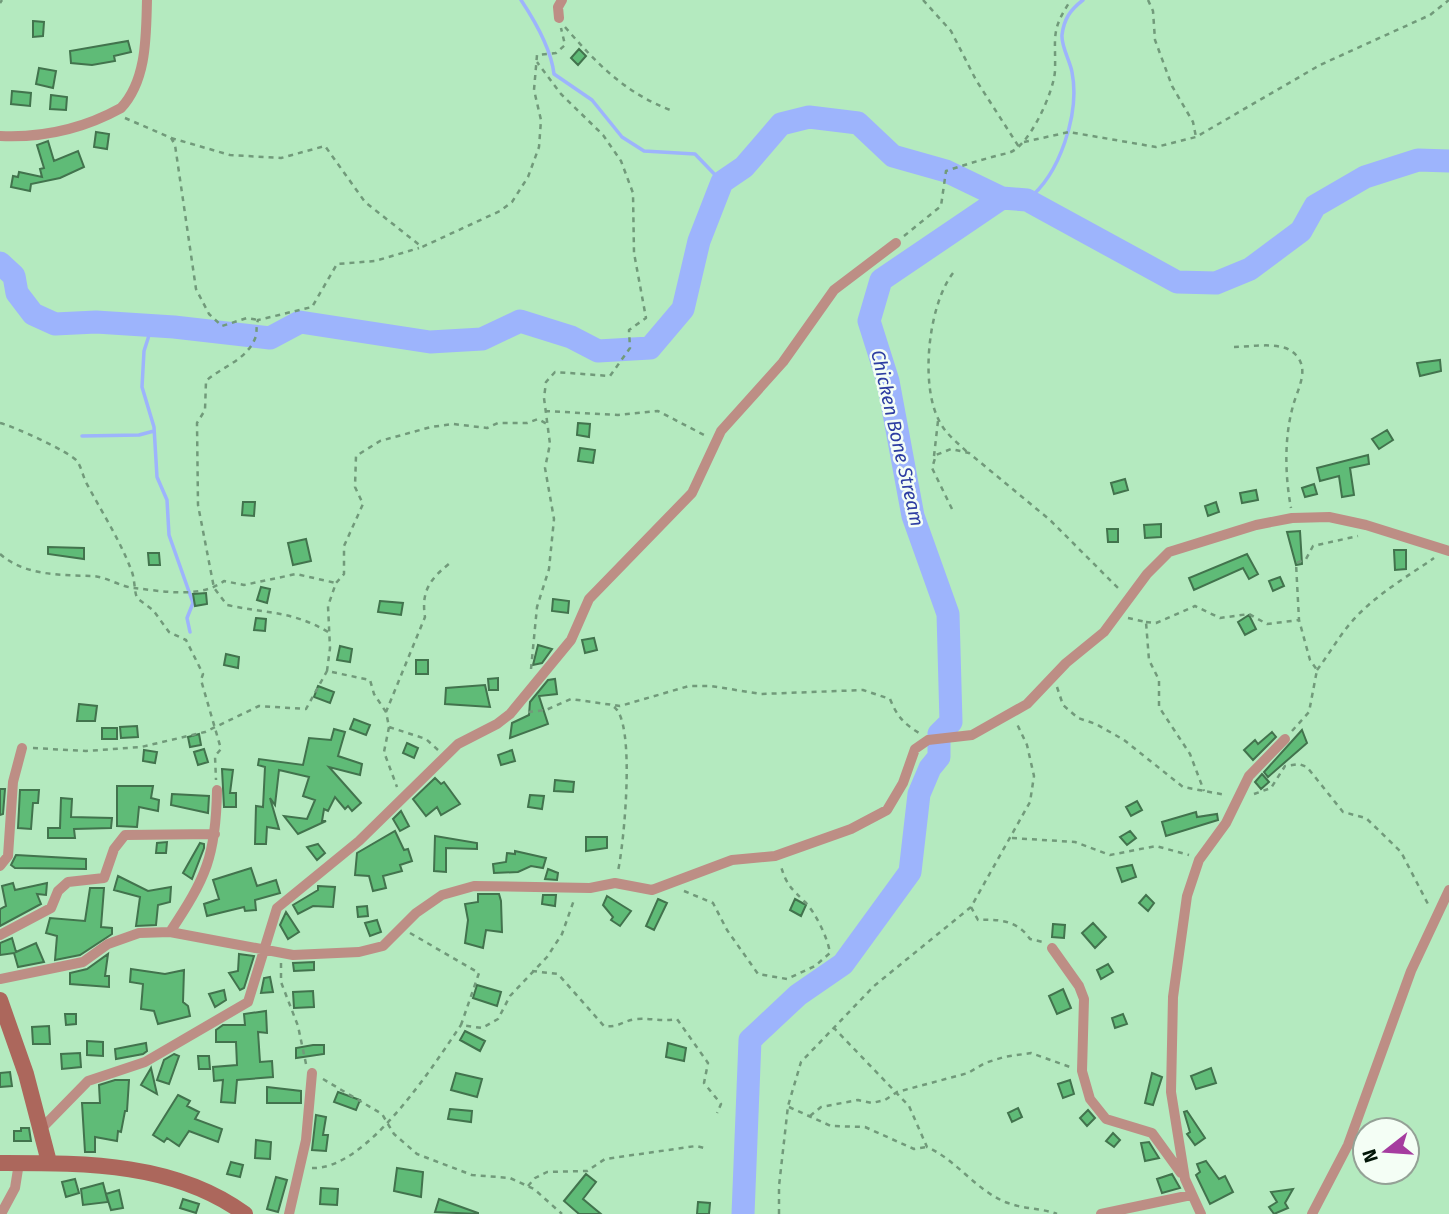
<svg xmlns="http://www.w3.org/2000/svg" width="1449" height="1214" viewBox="0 0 1449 1214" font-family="'Fira Sans',sans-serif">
	<rect width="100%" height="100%" fill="#b4eabf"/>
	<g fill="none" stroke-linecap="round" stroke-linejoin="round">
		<path stroke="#9db4fc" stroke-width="3.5" d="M521 0C535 21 551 48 554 74L592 100 622 137 644 151 695 154 722 182
			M1027 200C1060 175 1080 113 1072 72 1070 61 1061 46 1062 35 1064 19 1070 10 1083 0
			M152 326 144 351 142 387 154 427 157 477 167 500 169 535 193 603 187 618 190 632
			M82 436 139 435 154 431"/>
		<path stroke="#9db4fc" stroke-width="23" d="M0 263 14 276 17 293 33 314 55 324 96 322 174 327 270 338 300 322 430 342 482 339 520 321 571 337 598 351 650 348 683 309 699 241 722 182 744 167 781 124 809 117 858 123 893 156 946 171 1002 198
			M743 1214 750 1040 798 995 843 964 910 872 919 794 930 768 939 757V734L951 722 948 614 913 516 888 381 869 321 881 280 1002 198 1027 200 1177 282 1216 283 1250 269 1301 231 1315 206 1365 177 1418 160 1449 161"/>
	</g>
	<path fill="#5fbb77" stroke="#42734d" stroke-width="2" d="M33 21 44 22 43 36 33 37Z
		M128 41 131 52 114 56 115 61 92 65 71 63 70 51Z
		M579 49 586 56 578 65 571 58Z
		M39 68 56 71 53 88 36 84Z
		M12 91 31 93 30 106 11 104Z
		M51 95 67 97 66 110 50 109Z
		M96 132 109 134 107 149 94 147Z
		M48 141 54 161 78 151 84 167 60 178 31 184 30 191 11 187 13 176 18 177 19 172 42 177 40 169 44 168 37 145Z
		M1440 360 1441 371 1420 376 1417 363Z
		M578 423 590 424 589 437 577 435Z
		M1387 430 1393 440 1379 449 1372 439Z
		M580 448 595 450 593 463 578 461Z
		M1368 455 1369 464 1350 468 1354 495 1342 497 1339 476 1320 481 1317 468Z
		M1125 479 1128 490 1114 494 1111 483Z
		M1314 484 1317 494 1305 497 1302 488Z
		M1256 490 1258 500 1242 503 1240 493Z
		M243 502H255L254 516 242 515Z
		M1216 502 1219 512 1208 516 1205 506Z
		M1161 524V537L1145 538 1144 525Z
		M1107 529H1118V542H1108Z
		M1300 531 1302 564 1296 565 1287 532Z
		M306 539 311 561 293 565 288 543Z
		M48 547 84 548V559L48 554Z
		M1394 550H1406V569L1395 570Z
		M148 553H159L160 565H149Z
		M1247 554 1258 574 1249 579 1243 568 1194 590 1189 578Z
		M1280 577 1284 586 1273 591 1269 581Z
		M261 587 270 589 267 603 257 600Z
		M206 593 207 604 195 606 193 594Z
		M553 599 569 601 568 613 552 611Z
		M380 601 403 603 401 615 378 612Z
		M1249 615 1256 629 1245 635 1238 622Z
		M256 618 266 619 265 631 254 630Z
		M594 638 597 650 585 653 582 640Z
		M538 645 552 649 542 663 533 665Z
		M340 646 352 649 350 662 337 660Z
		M226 654 239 657 238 668 224 665Z
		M416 660H428V674H416Z
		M498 678V690H489L488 679Z
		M555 679 557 694 539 696 548 724 510 738 512 723 529 715 530 702 548 680Z
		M485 685 490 707 445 704 446 688Z
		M318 686 334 692 330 703 314 697Z
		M79 704 97 706 95 721H77Z
		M354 719 370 725 366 735 350 729Z
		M137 726 138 737 121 738 120 727Z
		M102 728H117V739H102Z
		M334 729 345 732 338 756 362 764 360 775 329 767 361 803 352 811 348 806 345 809 335 797 328 811 324 809 322 821H326L298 834 284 816 307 819 315 800 303 796 309 777 279 770 275 805 270 798 279 829 267 827 266 844H255L256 806 263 807 265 767 258 765 259 759 303 765 309 738 331 740Z
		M1302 730 1307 743 1268 777 1264 772Z
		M1272 732 1276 737 1253 760 1244 750 1255 740 1258 744Z
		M199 734 201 745 190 747 188 737Z
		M407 743 418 748 414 758 403 753Z
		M204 749 208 762 198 765 194 752Z
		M144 750 157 752 155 763 143 761Z
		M512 750 515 761 501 765 498 755Z
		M222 769 233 770 230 793H236V807H224Z
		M1262 774 1269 782 1261 789 1255 782Z
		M435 778 441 784 444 782 460 804 441 815 437 807 426 816 413 799Z
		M555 780 574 782 573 792 554 791Z
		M117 786H153L151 798 159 800 158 811 139 807 137 827 117 826Z
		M0 789H5L3 814 0 815Z
		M20 790H39L38 803H33L31 829 18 828Z
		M172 794 209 796 208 813 171 805Z
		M530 795 544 796 542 809 528 807Z
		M61 798 72 799 71 817 112 818 111 828 74 829 75 838H48V828H60Z
		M1137 801 1142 810 1131 816 1126 807Z
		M401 811 409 826 400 831 393 819Z
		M1196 812 1197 817 1217 814 1218 820 1166 836 1162 822Z
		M395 831 404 850 408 849 412 861 400 865 402 871 383 876 386 888 373 891 369 876 355 875 357 853Z
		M1130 831 1136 838 1127 845 1120 837Z
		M435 836 477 843V849L446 848V872L434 871Z
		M586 837H607V848L586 851Z
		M167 842 166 853H156L157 843Z
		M200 843 204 844V848L192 879 183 873Z
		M318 844 325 853 317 860 307 847Z
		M515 851 546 858 543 868 531 866 518 872 494 873 493 864 506 862 507 853 515 854Z
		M16 855 86 859V869L15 868 11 865Z
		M1132 865 1136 877 1122 882 1117 868Z
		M251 868 257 886 276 880 280 893 255 900 256 910 245 911 244 907 207 916 204 904 219 899 213 880Z
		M548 869 558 873 557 880 545 879Z
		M118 876 148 891 171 887 170 902 158 905 156 925 136 926 140 897 114 890Z
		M13 883 15 890 47 883 46 895 37 894 41 904 0 926V909L6 906 2 886Z
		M318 886 335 887 333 907 313 906 298 914 293 905 318 890Z
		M90 888H104L101 927 112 928V934L80 955 55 960 57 936 46 933 50 918 85 921Z
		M478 894H499L501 901 502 932 486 930 483 948 465 943 468 920 465 904 478 902Z
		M543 895H556L555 906 542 904Z
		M1146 895 1154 903 1148 911 1139 903Z
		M607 896 631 911 620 926 611 920 613 917 603 905Z
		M658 899 667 903 654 930 646 926Z
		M795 899 806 905 801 916 790 910Z
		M367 906 368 916 358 917 357 907Z
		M286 912 299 932 288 939 280 925Z
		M377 920 381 932 370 936 365 923Z
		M1093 923 1106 937 1095 948 1082 933Z
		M1053 924 1065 925 1064 938 1052 937Z
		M12 938 16 952 36 943 44 962 18 967 14 953 0 955V943Z
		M108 954 105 976H109V987L70 984V973L87 969Z
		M239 954 254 956 244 988 240 990 229 973 238 971Z
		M314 962V970L294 971 293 963Z
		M1108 964 1113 972 1101 979 1097 970Z
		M131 969 165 974 184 970 183 1002 188 1006 190 1016 158 1024 154 1011 141 1009 143 984 130 982Z
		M270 977 273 992 261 993 264 978Z
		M477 985 501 992 497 1006 473 998Z
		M1063 989 1071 1008 1057 1014 1049 996Z
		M224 990 226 1000 215 1007 209 994Z
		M313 991 314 1007 294 1008 293 992Z
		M266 1011 267 1033 258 1032 260 1062 272 1061 273 1077 237 1080 235 1103 221 1102 223 1080 214 1081 213 1067 237 1065 236 1042H216V1030L223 1025H245L244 1014Z
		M65 1014H76V1024L66 1025Z
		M1123 1014 1127 1024 1115 1028 1112 1018Z
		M49 1026 50 1044H33L32 1027Z
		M465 1031 485 1041 480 1051 460 1040Z
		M87 1041 103 1042V1056L87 1055Z
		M146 1043 147 1051 143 1054 116 1059 115 1049Z
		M668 1043 686 1048 684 1061 666 1057Z
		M313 1045H324V1054L296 1058V1048Z
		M80 1053 81 1067 62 1069 61 1054Z
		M174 1054 179 1056 169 1084 157 1080 164 1060Z
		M198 1056H209L210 1069H199Z
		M151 1068 157 1094 141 1085Z
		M1211 1068 1216 1083 1196 1089 1191 1076Z
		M10 1072 12 1086 0 1087V1073Z
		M456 1073 482 1079 477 1097 451 1090Z
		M1152 1073 1162 1077 1153 1105 1145 1103Z
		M115 1080H129L127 1111H125L121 1132 118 1131 117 1141 95 1137V1152H85L82 1103H100L99 1085Z
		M1070 1080 1074 1094 1063 1098 1058 1084Z
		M267 1087 301 1091V1103H267Z
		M338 1092 360 1100 356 1110 334 1102Z
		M178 1095 190 1101 187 1106 199 1112 195 1119 222 1129 218 1142 189 1131 179 1146 167 1138 164 1142 153 1135Z
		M1018 1108 1022 1117 1012 1122 1008 1113Z
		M450 1109 472 1111 471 1122 448 1119Z
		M1088 1110 1095 1118 1087 1126 1080 1118Z
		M1187 1111 1205 1138 1195 1145 1187 1134 1190 1132 1184 1112Z
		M316 1115 326 1117 323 1135H328L326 1151 312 1150Z
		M21 1128H29L31 1141H14V1131H21Z
		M1113 1133 1120 1140 1114 1147 1106 1141Z
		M256 1140 271 1142 270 1159 255 1158Z
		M1149 1142 1159 1158 1145 1161 1141 1143Z
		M1206 1161 1219 1179 1225 1176 1233 1192 1210 1204 1196 1175 1200 1172 1197 1164Z
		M231 1162 243 1165 240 1177 227 1174Z
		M397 1168 423 1172 421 1197 394 1191Z
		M586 1174 596 1182 583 1199 601 1214H579L564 1201Z
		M1172 1174 1180 1188 1162 1193 1157 1179Z
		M276 1177 287 1180 278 1212 267 1209Z
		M75 1179 79 1193 66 1197 62 1182Z
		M103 1183 108 1202 83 1205 81 1189Z
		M321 1188 338 1189 337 1205 320 1204Z
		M1293 1189 1285 1203 1288 1208 1274 1214 1269 1207 1277 1202 1271 1192Z
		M119 1190 123 1208 111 1210 106 1194Z
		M183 1199 199 1204 196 1213 180 1208Z
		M439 1199 478 1213V1214L435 1212Z
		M698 1202 710 1203 709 1214H697Z"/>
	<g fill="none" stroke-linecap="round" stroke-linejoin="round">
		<path stroke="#719a7a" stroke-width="2.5" stroke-dasharray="5 5" stroke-linecap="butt" d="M923 0 951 31 976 80 1019 147
			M1148 0 1153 11 1155 40 1172 86 1193 122 1196 137
			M0 3 2 0
			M565 27C597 64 626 94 673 111
			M125 118 171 138 175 145 196 289 209 314 222 326 247 318 258 320
			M171 138 230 155 281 158 325 146 365 202 422 247 500 211 512 202 528 177 539 147 541 120 534 90 537 55 556 53 565 45 561 28
			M1024 142 1069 132 1156 147 1196 137 1320 65 1430 15 1449 0
			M904 236 941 206 946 171C967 164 987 158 1008 153 1029 148 1054 91 1055 71 1056 37 1050 31 1071 0
			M953 273C928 305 919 389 941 424 947 435 958 443 967 452
			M1234 347C1252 347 1283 340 1296 355 1310 370 1297 390 1293 406 1284 438 1285 476 1291 508
			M545 411 618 415 658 411 706 436
			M0 423C13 426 70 452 77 461 82 468 83 478 88 486 103 514 121 542 132 572 135 581 134 590 137 598L153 610 169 632 186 640 203 674 201 680 221 749 215 756 216 780
			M934 456 938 421
			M952 509 932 468 936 455 951 449 969 453 1050 520 1121 591
			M0 554C25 576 61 575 93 576 107 577 121 587 134 588 162 591 200 599 224 581L244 585 296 574 336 583
			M1128 618 1146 622 1149 660 1159 680V707L1190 754 1204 791
			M1146 622 1156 623 1195 606 1220 618 1249 614 1267 624 1299 620
			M328 632C294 611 263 613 227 605L214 588 198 505 197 423 205 410 206 381C221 367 248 360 256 336 257 330 256 326 258 320L312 307 337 264 375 261 419 248
			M531 669 537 607 549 569 554 519 545 468 550 444 544 398 546 382 555 372 610 376 630 348 629 330 646 318 634 253 633 193 621 161 603 135 561 94 537 62
			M1317 670C1327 657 1335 643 1345 630 1368 599 1404 579 1434 558
			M1057 687 1063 705 1078 718 1096 724 1124 740 1183 787 1226 795
			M614 707C636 722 624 844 618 871
			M386 712 374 694 370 680 327 671 330 648 328 606 336 583 344 574V546L363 504 355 487 356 456 380 441 431 427 453 424 487 428 498 423H527L538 419 547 424
			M528 712 546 710 571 699 620 706 689 686H711L761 694 863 690 890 699C897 716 903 723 919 733
			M389 727 384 752 397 787
			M1292 731 1309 712 1317 670 1310 660 1299 620 1296 563 1306 559 1313 546 1358 536
			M33 748 86 751 141 747 205 732 259 706 306 709 327 671
			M438 750 426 739 389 727 386 712 425 617C421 591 430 579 450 563
			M1254 794 1271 788 1285 766 1299 764 1307 767 1343 812 1366 818 1401 852 1429 906
			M1012 838 1075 842 1110 855 1156 846 1189 855
			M684 891 713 903 727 930 758 974 787 979 815 966 830 953C828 939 816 913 805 902 792 889 786 885 781 866
			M971 907 978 920C998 919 1017 920 1030 939L1043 942
			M410 933 479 973 461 1025 482 1028 498 1019 510 996 547 957 562 934 574 900
			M281 963V982L298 1026 306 1064
			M532 971 558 974 604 1026C619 1028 624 1020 637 1019 652 1018 662 1022 677 1019L708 1063 704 1083 721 1104 717 1113
			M833 1027 909 1106 927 1147C957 1160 977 1192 1008 1203 1024 1209 1041 1208 1057 1214
			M323 1079 382 1114 394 1134 417 1154 472 1175 510 1178 534 1189 562 1214
			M789 1107 831 1126 865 1127 914 1149 927 1147
			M810 1116 821 1107 858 1100 872 1103 885 1100 897 1092 968 1073 985 1063 1004 1057 1031 1053 1070 1067
			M312 1168C367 1170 433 1066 461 1025
			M528 1186 535 1178 547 1172 587 1171 605 1159 696 1146 704 1148
			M779 1214V1186L788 1106 801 1062 874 986 971 907 1030 802 1034 776 1027 745 1017 724"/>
		<path stroke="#bd8e85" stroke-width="10" d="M559 18 558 7 562 0
			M0 136C43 138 83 129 121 108 147 80 146 36 147 0
			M0 866 8 856 13 782 22 748
			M170 932C206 878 216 856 217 790
			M0 935 51 908 58 891 68 882 104 878 114 849 125 835 215 834
			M1052 948 1079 986 1084 999 1082 1071 1090 1099 1106 1119 1152 1133 1181 1173
			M0 979 83 962 108 944 139 933 170 932 293 955 359 952 383 946 416 913 442 895 474 886 590 888 615 883 652 890 732 860 775 856 851 829 887 810 903 783 915 749 928 740 972 735 1027 704 1066 663 1104 632 1147 574 1169 552 1256 525 1292 518 1329 517 1366 525 1449 551
			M42 1128 88 1081 145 1062 248 1002 277 908 359 841 458 744 497 724 510 714 571 640 589 599 692 493 721 431 783 362 834 290 896 243
			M1 1214 15 1188 19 1163
			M289 1214 306 1140 312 1073
			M1101 1214 1191 1195
			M1201 1214 1185 1179 1171 1092 1173 997 1187 896 1199 860 1226 823 1249 776 1285 739
			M1312 1214 1348 1145 1411 971 1449 890"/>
		<path stroke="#ac675c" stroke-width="16" d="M0 1000 26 1074 49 1162
			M0 1163C84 1163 174 1162 245 1214"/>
	</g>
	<g text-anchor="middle" stroke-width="5" stroke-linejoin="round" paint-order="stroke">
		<g font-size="19" font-style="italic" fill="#2d3da2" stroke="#f4fef5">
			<text transform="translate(898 438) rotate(77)" y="7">Chicken Bone Stream</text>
		</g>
	</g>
	<g transform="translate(1386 1151) rotate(253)"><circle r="33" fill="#f4fef5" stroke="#94a196" stroke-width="2"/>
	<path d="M0-5L12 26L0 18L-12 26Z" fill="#a53c9f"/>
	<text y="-10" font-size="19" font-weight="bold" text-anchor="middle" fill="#031608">N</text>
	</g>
</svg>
